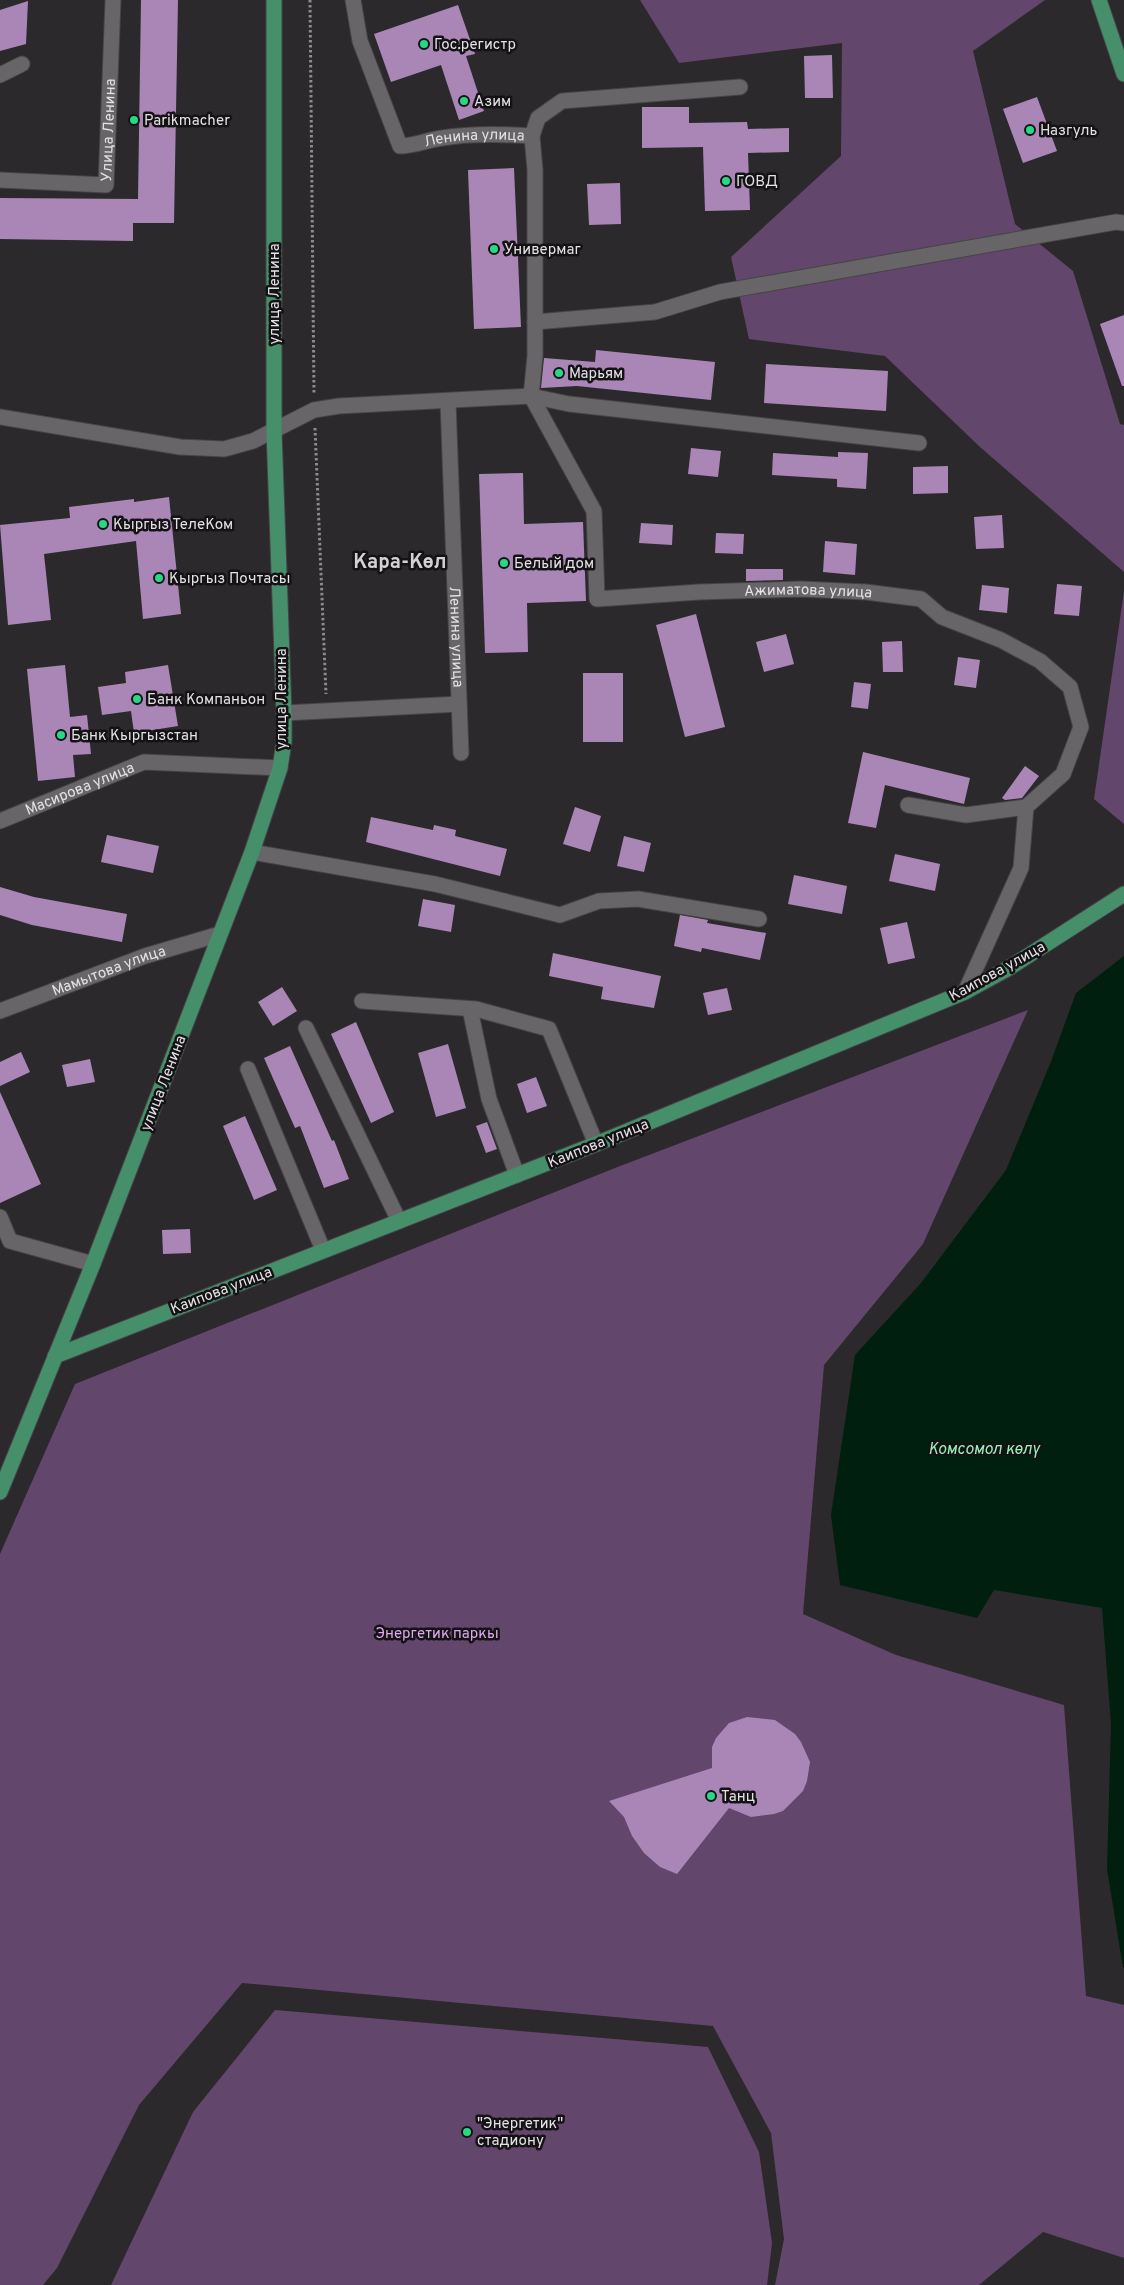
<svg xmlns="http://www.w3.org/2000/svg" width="1124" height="2285" viewBox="0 0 1124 2285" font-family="Overpass,sans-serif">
	<rect width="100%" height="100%" fill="#2c292d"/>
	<path fill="#62466b" d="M640 0H1045L973 51 1015 224 1073 271 1120 424 1124 425V572L980 447 885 356 749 339 731 257 841 156 842 43 679 63Z
		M1124 591V824L1094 799Z
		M1028 1010 923 1244 824 1365 803 1614 896 1655 1064 1705 1086 1996 1124 2005V2258L1043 2232 979 2285H775L784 2239 771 2133 713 2026 242 1983 139 2105 57 2268 43 2285H0V1554L75 1384 615 1168Z
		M275 2010 708 2047 759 2152 772 2243 767 2285H111L193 2112Z"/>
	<path fill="#011f0f" d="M1124 956V1967L1123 1968 1107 1869 1111 1724 1102 1608 994 1590 977 1618 840 1585 831 1515 855 1355 921 1283 1006 1170 1050 1064 1076 993Z"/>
	<path fill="#aa86b6" d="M141 0H178L174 223H133V241L0 239V198L138 199Z
		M28 1 26 44 0 51V10Z
		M458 5 475 54 466 56 484 111 459 120 441 65 391 82 374 34Z
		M832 55 833 98H805L804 56Z
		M1037 97 1057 151 1023 163 1003 109Z
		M642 107H689V123L747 122 748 129 789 128V152L748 153 750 210 705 211 703 147 642 148Z
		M514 168 521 327 474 329 468 170Z
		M620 183 621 224 589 225 587 184Z
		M1124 315V386H1122L1100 324Z
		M596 350 715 362 711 400 577 386 541 388 544 358 595 362Z
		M766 364 888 371 886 411 764 403Z
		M691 448 721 451 718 477 688 474Z
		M838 452 868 453 866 489 837 487V479L772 475 773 453 838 457Z
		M948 466V493L913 494V467Z
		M523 473 524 524 583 522 586 601 527 603 528 652 485 653 479 474Z
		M169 497 181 614 143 619 136 541 44 554 51 620 8 625 0 525 70 518 69 507 134 499V502Z
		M1002 515 1004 548 976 549 974 517Z
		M641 523 673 525 672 545 639 543Z
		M716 533 744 534 743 554 715 553Z
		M825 541 857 544 855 575 823 572Z
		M746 569H783V580L746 581Z
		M1057 584 1082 586 1079 616 1054 614Z
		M982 585 1009 588 1007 613 979 610Z
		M696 614 725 727 685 737 656 625Z
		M786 634 794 664 764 672 756 642Z
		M902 641 903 672H883L882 642Z
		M958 657 980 660 976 688 954 685Z
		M65 665 70 717 87 715 91 754 73 755 75 777 38 781 27 669Z
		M168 665 178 726 134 733 131 711 102 715 98 687 126 683 125 672Z
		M583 673H623V742H583Z
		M854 682 871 684 868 709 851 707Z
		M863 752 970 778 964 804 885 785 876 828 848 823Z
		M1025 766 1039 776 1022 798 1005 800 1002 798Z
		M575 807 601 816 590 852 563 844Z
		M371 817 433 830 434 825 456 830 455 836 507 849 500 876 366 842Z
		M107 835 159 846 153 873 101 862Z
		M624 836 651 843 644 872 617 866Z
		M895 854 940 864 935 891 889 881Z
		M794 875 847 886 842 914 788 904Z
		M0 887 34 897 127 914 122 942 32 925 0 915Z
		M423 899 455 905 451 932 418 926Z
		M680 915 708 920 707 923 766 933 760 960 702 948 701 952 674 946Z
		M907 922 915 958 888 964 880 928Z
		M553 953 661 976 654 1008 601 999 603 987 549 976Z
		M282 987 297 1011 273 1026 258 1002Z
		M727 988 732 1010 708 1015 703 993Z
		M356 1022 394 1112 371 1123 331 1034Z
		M448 1044 466 1108 436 1117 418 1053Z
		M290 1046 332 1141 334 1140 349 1179 324 1188 300 1126 295 1128 264 1058Z
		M21 1052 30 1072 0 1086V1062Z
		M90 1059 95 1082 67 1087 62 1065Z
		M536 1077 547 1106 527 1113 517 1084Z
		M0 1092 41 1184 0 1203Z
		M245 1116 277 1190 254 1200 223 1126Z
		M487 1122 497 1149 486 1153 476 1126Z
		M190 1229 191 1253 163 1254 162 1230Z
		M747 1717 775 1720 795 1734 801 1742 810 1762 807 1781 803 1791 783 1811 774 1814 751 1817 729 1808 677 1874 660 1867 644 1853 632 1836 624 1817 609 1801 712 1768V1747L716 1738 729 1723Z"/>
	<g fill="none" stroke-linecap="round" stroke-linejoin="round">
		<defs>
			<g id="minor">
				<path id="s1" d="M353 0 360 41 400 146C415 146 427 140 442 138 472 133 502 134 532 136L535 170V356L531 396 594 511 597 599 699 592 801 589 866 592 921 599 942 617 1001 640 1040 661 1070 687 1081 727 1063 774 1026 807 966 815 908 805"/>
				<path d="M0 75 22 64"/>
				<path d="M532 136 538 118 562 101 740 87"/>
				<path id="s2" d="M0 180 106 185 113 0"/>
				<path d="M535 322 655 312 720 292 1116 222 1124 223"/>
				<path id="s3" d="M448 402 461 753"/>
				<path d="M0 417 180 447 224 449 253 441 314 410 339 406 531 396 569 404 919 443"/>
				<path d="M284 713 459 704"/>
				<path id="s4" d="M0 821 144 762 280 768"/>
				<path d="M252 852 435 884 560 915 599 901 638 899 759 919"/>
				<path d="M965 992 1021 868 1026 807"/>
				<path d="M362 1001 476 1009 549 1029 596 1144"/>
				<path d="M470 1009 489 1099 517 1175"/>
				<path id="s5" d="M0 1011 145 956 220 934"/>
				<path d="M306 1028 399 1221"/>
				<path d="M248 1069 323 1250"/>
				<path d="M0 1217 10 1241 93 1264"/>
			</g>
			<path id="major" d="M1099 0 1124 74
				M55 1356 596 1144 965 992 1009 968 1124 894
				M0 1492 93 1264 252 852 280 768 284 742V713L274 431V0"/>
		</defs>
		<use href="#minor" stroke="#464446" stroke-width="17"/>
		<use href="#major" stroke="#464446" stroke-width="17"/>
		<path stroke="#8c8a8d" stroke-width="3" stroke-dasharray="2.5 2.5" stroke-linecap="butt" d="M310 0 314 394
			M315 428 326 694"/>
		<use href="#minor" stroke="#686569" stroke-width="15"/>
		<use href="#major" stroke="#45906b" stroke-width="15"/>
	</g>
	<g fill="#27d885" stroke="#141214" stroke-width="2">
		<circle cx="424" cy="44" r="5"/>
		<circle cx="464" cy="101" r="5"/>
		<circle cx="134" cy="120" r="5"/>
		<circle cx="1030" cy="130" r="5"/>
		<circle cx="726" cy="181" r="5"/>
		<circle cx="494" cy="249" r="5"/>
		<circle cx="559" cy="373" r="5"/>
		<circle cx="103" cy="524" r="5"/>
		<circle cx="504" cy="563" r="5"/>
		<circle cx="159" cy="578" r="5"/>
		<circle cx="137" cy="699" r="5"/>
		<circle cx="61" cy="735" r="5"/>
		<circle cx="711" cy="1796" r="5"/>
		<circle cx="467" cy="2132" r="5"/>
	</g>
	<g text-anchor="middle" stroke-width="5" stroke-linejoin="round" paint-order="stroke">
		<g font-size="15" fill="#e3e1e3" stroke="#141214" text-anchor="start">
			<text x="434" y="49">Гос.регистр</text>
			<text x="474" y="106">Азим</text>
			<text x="144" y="125">Parikmacher</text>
			<text x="1040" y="135">Назгуль</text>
			<text x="736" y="186">ГОВД</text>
			<text x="504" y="254">Универмаг</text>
			<text x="569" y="378">Марьям</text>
			<text x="113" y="529">Кыргыз ТелеКом</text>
			<text x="514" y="568">Белый дом</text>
			<text x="169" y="583">Кыргыз Почтасы</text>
			<text x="147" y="704">Банк Компаньон</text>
			<text x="71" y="740">Банк Кыргызстан</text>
			<text x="721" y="1801">Танц</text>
			<text x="477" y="2128">"Энергетик"<tspan x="477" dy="17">стадиону</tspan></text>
		</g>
		<g font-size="15" fill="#e3e1e3" stroke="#141214">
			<text dy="5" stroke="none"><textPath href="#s2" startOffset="161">Улица Ленина</textPath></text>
			<text dy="5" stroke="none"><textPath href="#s1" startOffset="229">Ленина улица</textPath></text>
			<text transform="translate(274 294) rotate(-90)" y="5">улица Ленина</text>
			<text dy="5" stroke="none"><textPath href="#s1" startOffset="978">Ажиматова улица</textPath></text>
			<text dy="5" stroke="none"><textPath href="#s3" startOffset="235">Ленина улица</textPath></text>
			<text transform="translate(281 699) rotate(-90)" y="5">улица Ленина</text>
			<text dy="5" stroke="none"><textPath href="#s4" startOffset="86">Масирова улица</textPath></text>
			<text dy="5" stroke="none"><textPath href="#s5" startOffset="116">Мамытова улица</textPath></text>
			<text transform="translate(997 971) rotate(-29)" y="5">Каипова улица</text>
			<text transform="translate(163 1083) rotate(-69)" y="5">улица Ленина</text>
			<text transform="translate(598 1143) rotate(-22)" y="5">Каипова улица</text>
			<text transform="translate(221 1290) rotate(-21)" y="5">Каипова улица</text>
		</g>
		<g font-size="15" fill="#dda8ee" stroke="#141214">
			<text x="437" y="1638">Энергетик паркы</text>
		</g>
		<g font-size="16" font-style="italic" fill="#9aefba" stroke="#141214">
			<text x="984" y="1454">Комсомол көлү</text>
		</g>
		<g font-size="20" font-weight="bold" fill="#d3d0d5" stroke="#141214">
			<text x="400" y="568">Кара-Көл</text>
		</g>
	</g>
</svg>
